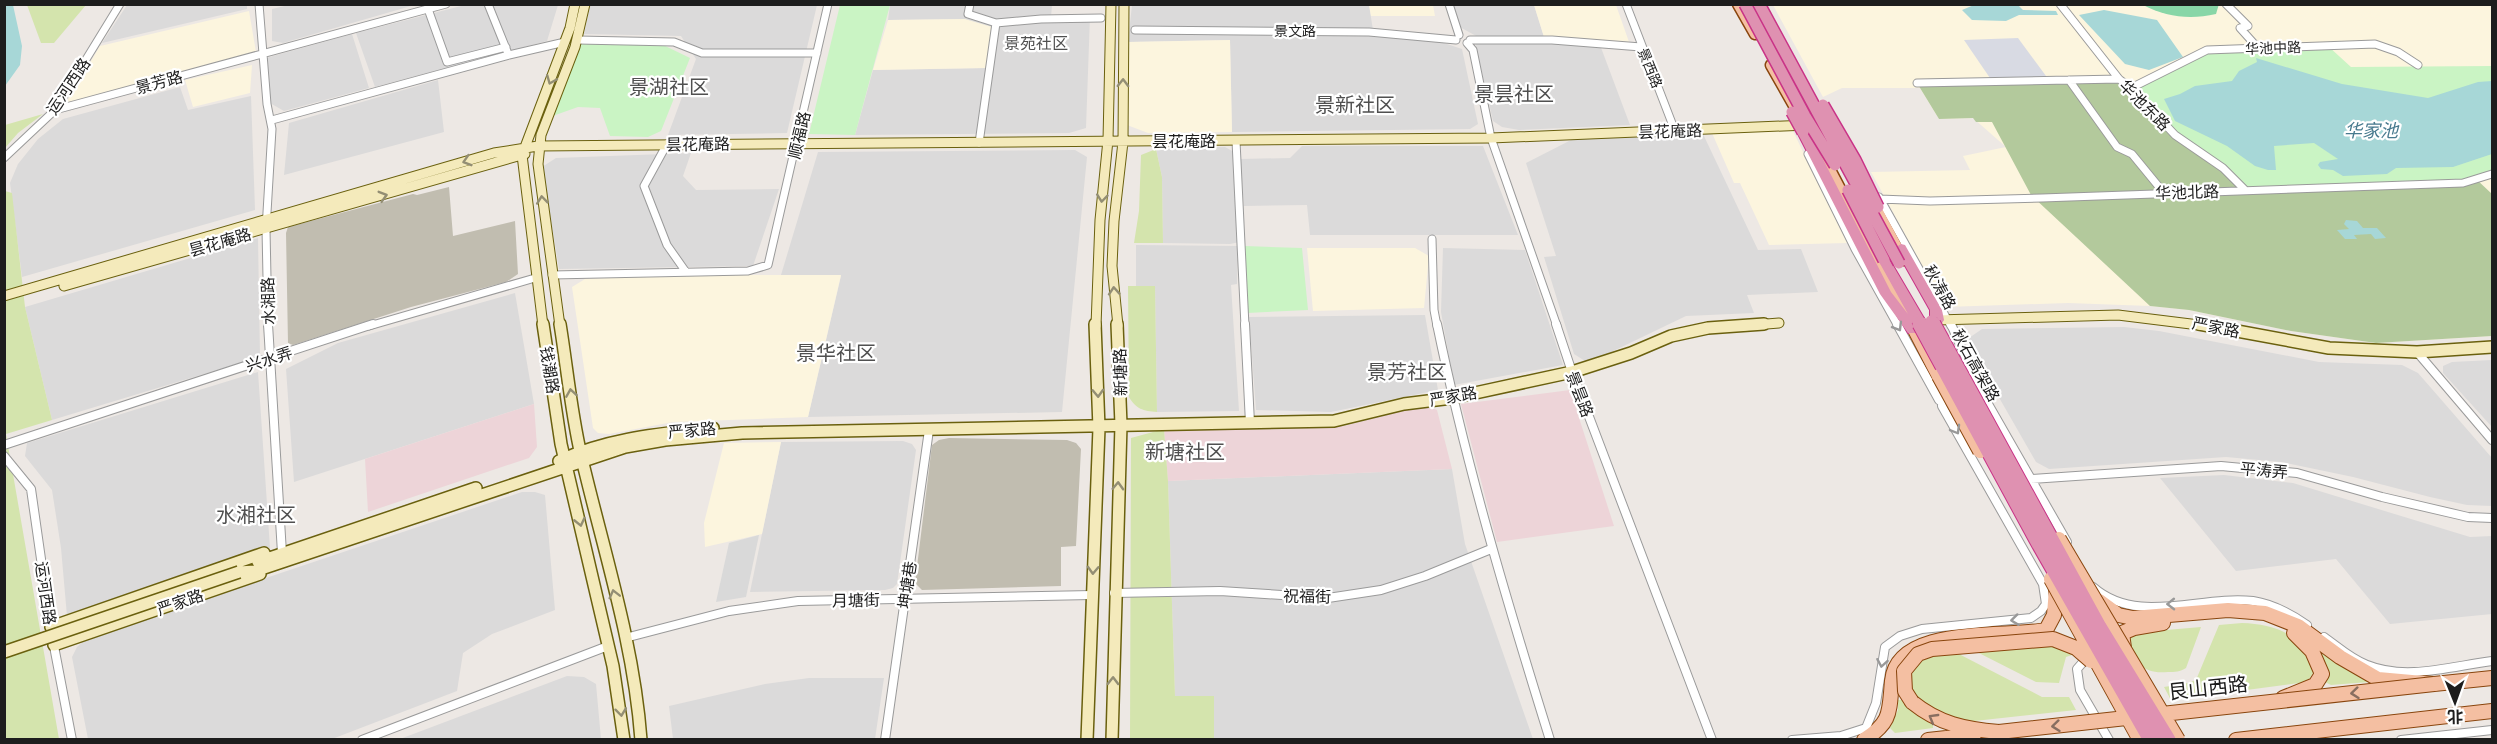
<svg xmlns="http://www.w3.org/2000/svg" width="2497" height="744" viewBox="0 0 2497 744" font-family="'IBM Plex Sans','Noto Sans SC',sans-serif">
	<rect width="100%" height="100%" fill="#ede8e4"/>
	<path fill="#dbdada" d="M293 4H410L411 6 283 43 272 41V9Z
		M127 5 247 4V9L102 43Z
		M465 5H558L547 41 375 87 356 33Z
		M590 5H817L787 133 668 135 696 59 681 36 584 34Z
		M890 5H1052L1051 17 1090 16 1086 128 1069 133 855 135 873 70 986 68 965 19 888 20Z
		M1132 5H1369L1373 30 1409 35H1440L1441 42 1462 49 1478 124 1470 129 1232 132 1230 40 1128 42Z
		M1454 5H1534L1544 37H1478L1458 26Z
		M352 34 369 88 284 111 270 103 266 58Z
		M1475 42 1600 45 1630 125 1519 130 1502 127 1493 121Z
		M438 80 444 132 284 175 289 123Z
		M180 87 188 110 251 96 255 210 22 277 10 183 18 164 38 139 63 119Z
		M1703 134 1758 250 1801 249 1818 292 1747 295 1754 313 1686 316 1605 355 1585 361 1574 354 1544 257 1556 256 1526 163 1575 138Z
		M1302 146H1483L1518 235H1310L1307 205 1244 206 1240 159 1290 158Z
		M1225 147 1234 152 1240 242 1230 244 1163 243 1162 177 1156 149Z
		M1075 150 1087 157 1062 412 808 417 841 276 781 275 818 152Z
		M691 153 683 176 696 190 779 189 753 266 559 269 542 167 556 158Z
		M258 238 260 357 52 420 25 307Z
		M1136 245 1238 246 1237 284 1231 285 1239 411 1157 412 1155 286H1136Z
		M1443 248 1525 250 1563 365 1454 385 1441 312Z
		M515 293 534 404 294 482 286 369 338 343Z
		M1425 315 1438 390 1331 412 1256 410 1249 317Z
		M2124 327 2159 331 2319 362 2402 365 2418 373 2492 458V506L2467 505 2430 497 2353 477 2281 462 2226 457 2049 469 2036 462 1966 340 1982 329Z
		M2492 360V427L2443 373V366L2452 362Z
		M258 372 270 548 67 616 61 548 52 490 25 456 27 443Z
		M903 441 912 444 916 450 897 584 893 588 885 590 750 592 781 442Z
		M1452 469 1465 544 1533 739H1214L1213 696 1175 697 1168 481Z
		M2224 475 2293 483 2470 537 2492 536V614L2390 624 2336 559 2236 571 2160 478Z
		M522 492H535L545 495 555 610 492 634 463 653 457 691 332 739H88L72 657 77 647 87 638Z
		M567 676 584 677 596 684 601 739H400Z
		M809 678H884L875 739H673L669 706 765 684Z"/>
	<path fill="#edd4d8" d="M1570 390 1614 526 1497 542 1461 404Z
		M534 404 537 447 529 458 368 512 365 459Z
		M1426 405 1437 410 1452 469 1168 481 1164 429 1344 426Z"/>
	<path fill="#fcf5de" d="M1369 5H1433L1435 16H1371Z
		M1534 5H1616L1629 42 1544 37Z
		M1773 5H2492V336L2376 343 2291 331 2189 310 2150 306 2068 303 1945 307 1871 172 1970 170 1963 156 2006 147 1973 118 1939 119 1920 88H1842L1823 97Z
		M249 11 256 52 66 103 100 46Z
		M965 19 992 27 986 68 873 70 888 20Z
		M1230 40 1232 132 1148 133 1127 125 1128 42Z
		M252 65 250 93 193 107 185 80Z
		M1792 129 1847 243 1769 245 1740 183H1734L1712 133Z
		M1307 248H1415L1429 256 1424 308 1313 311Z
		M683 275H841L808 417 673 422 609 434 598 433 593 428 572 287 585 279Z
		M781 442 762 534 705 547 704 523 724 443Z"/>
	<path fill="#c1bdb0" d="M449 187 453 236 515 221 518 274 506 282 411 307 293 345 288 343 286 233 288 227 413 194 417 195Z
		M949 438 1067 440 1076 443 1081 449 1076 546 1061 547V586L922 590 915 583 932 445 939 440Z"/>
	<path fill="#d4e4ad" d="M27 5V4L86 5 54 43H41Z
		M43 114 18 133 5 148V125Z
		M1156 149 1162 177 1163 243H1134L1139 211 1141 155Z
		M5 191 12 193 25 307 52 420 6 434 59 739 5 740Z
		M1128 286H1155L1157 412C1143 411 1136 409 1129 397Z
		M1164 429 1168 481 1175 696H1214V739L1130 740 1131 438Z
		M2242 623C2276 624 2307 635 2313 673L2307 682 2171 700 2164 687 2188 683 2196 680 2219 625Z
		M2201 627 2186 668C2180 672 2175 672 2168 672 2143 674 2139 665 2127 645L2132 635 2143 632Z
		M2047 642 2075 654 2066 657 2059 683 2036 682 1973 650Z
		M2320 651 2364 676 2369 682 2331 685 2325 682 2328 670Z
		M1955 652 2042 697H2069L2076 710 1956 723 1918 701 1910 683 1914 667 1921 660 1934 655Z
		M1898 700H1904L1913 711 1933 724V728L1895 733 1890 728 1898 710Z"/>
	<path fill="#b3c99c" d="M2119 79 2131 88 2476 179 2492 194V336L2376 343 2291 331 2189 310 2150 306 2031 195 1992 122H1976L1973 118 1939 119 1917 83Z"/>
	<path fill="#caf4c4" d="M840 5H890L855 135 809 134Z
		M657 42 690 58 661 131 648 137 610 136 600 108 578 107 547 118 578 43Z
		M2328 46 2351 67 2492 66V174L2463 183 2245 190 2222 168 2175 135 2131 88 2207 50Z
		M1245 246 1302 248 1308 310 1247 313Z"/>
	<path fill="#88d6a7" d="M2219 4 2216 14C2190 20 2166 17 2143 5Z"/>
	<path fill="#d9d9d9" d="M759 535 746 597 716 602 729 543Z"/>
	<path fill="#d8dae3" d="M2018 38 2049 80 1992 81 1964 40Z"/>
	<path fill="#a7d7d7" d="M5 4 13 5 22 46 20 65 5 86Z
		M2018 5 2023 10 2056 11 2058 15H2019L2006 21 1972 20 1962 10 1974 5Z
		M2104 10 2157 20 2183 57 2149 70 2125 64 2079 15Z
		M2256 58 2342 84 2428 98 2478 82 2492 81V154L2453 167 2396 168 2387 174 2343 176 2333 170 2321 169 2318 165 2320 162 2338 159 2314 143 2274 146 2276 170H2268L2255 166 2227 146 2175 121 2164 99 2180 94 2195 86 2232 81 2239 71 2257 62Z
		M2346 220 2357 221 2363 228H2377L2386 238 2375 239 2371 234 2354 235 2357 239H2345L2337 230 2349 229 2344 224Z"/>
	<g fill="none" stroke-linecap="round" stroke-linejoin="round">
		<defs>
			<path id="street-far1" d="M259 4 267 104 272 129 266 229 268 326
				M488 4 507 51
				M970 4 968 14 996 23 1041 19 1101 18
				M1449 4 1459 35
				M1626 4 1675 131
				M2060 4 2119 79 2131 88 2175 135 2223 168 2245 190
				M2226 4 2248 26 2240 28 2258 48
				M428 9 447 62 506 47
				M1135 30 1369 32 1456 40
				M578 40 674 42 702 53H817
				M1470 40H1552L1641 47
				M1467 43 1473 50 1491 138 1557 326
				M2069 80 2117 147 2132 154 2164 193
				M1917 83 2119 79
				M2131 88 2207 50 2375 44 2398 52 2418 65
				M55 110 446 4
				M272 120 509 55 565 42
				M1236 141 1245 326
				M979 143 996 23
				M667 144 644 186 667 245 686 272
				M1808 154 1855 249 1898 326
				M4 158 55 110 120 4
				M1879 197 1951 326
				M1880 199 1930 201 2042 198 2463 183 2492 174
				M1432 239 1434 310 1437 326
				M552 275 748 271 768 265 828 4
				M369 326 535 278"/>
			<path id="street" d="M268 324 282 553
				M1245 324 1250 423
				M1437 324C1466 465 1507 602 1550 740
				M1556 324 1572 372 1712 740
				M1897 324 1939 400
				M1951 324 1980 390 2067 542
				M2417 352 2492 440
				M1940 383 1942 406 2043 584 2047 585
				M4 445 373 324
				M4 456 31 489 51 629
				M2031 479 2221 466 2297 473 2382 497 2468 517 2492 518
				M2093 587C2137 626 2200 595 2253 601 2273 604 2291 614 2307 625
				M1114 593 1220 591 1328 598 1381 590 1425 576 1491 549
				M2324 637C2338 647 2351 659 2367 665 2406 681 2452 666 2492 661
				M625 638 729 611 798 601 1092 595
				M53 641 72 740
				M2092 659 2084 661 2077 669 2080 690 2109 740
				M362 740 608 646
				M885 740 929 430
				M1792 740 1841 736 1866 728 1876 703 1885 647 1900 636 1922 629 2031 618 2041 611 2046 604 2043 584
				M2401 740 2492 730"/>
			<path id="secondary-far1" d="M64 286 525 154
				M4 296 494 153 538 146 1491 138 1807 125
				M1937 320 2118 315 2207 326
				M543 326 522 155 570 28 575 4
				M560 326 538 164 541 135 575 47 585 4
				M1096 326 1100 220 1108 140 1111 4
				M1118 326 1112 266 1114 221 1123 142 1124 4
				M1742 326 1779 323"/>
			<path id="secondary" d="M543 324 561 444 613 666 624 740
				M560 324C567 367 571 412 581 455 603 549 634 643 641 740
				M2199 324 2329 348 2417 352 2492 347
				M559 461C608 438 660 434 713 428
				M258 562 476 488
				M239 572 255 571 625 447 665 440 742 433 1334 421 1404 404 1452 398 1572 372 1631 353 1671 336 1708 328 1764 324
				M51 627 264 553
				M54 645 260 574
				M1087 740 1099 428 1095 324
				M1112 740 1121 425 1117 324"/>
			<path id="primary-far1" d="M1738 4 1755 34
				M1771 65 1826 162 1912 326
				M1871 199 1904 260"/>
			<path id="primary" d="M1912 324 1939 376
				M2099 601 2118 615 2133 618 2228 610 2265 613 2298 626 2340 657 2378 679 2434 684 2492 678
				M2124 648 2122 633 2134 628 2163 623
				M2283 698 2315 685 2322 674 2312 651 2294 633
				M1912 702C1939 724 1965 729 1999 732
				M1864 740C1892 722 1889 712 1892 681 1897 625 2003 638 2046 630L2054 615 2056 588
				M1928 740 1974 735
				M2236 740 2492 711"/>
			<path id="highway" d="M1803 129 1809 132 1891 292 1908 314 1878 260 1884 256 1888 257 1925 320 1923 323 1915 324 1920 330 1918 333H1908L1880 294 1797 132Z
				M1901 244 1905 245 1942 310 1944 320 1942 323 1937 325 1930 320V310L1895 248Z"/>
		</defs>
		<use href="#street-far1" stroke="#9a9a9a" stroke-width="9"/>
		<use href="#street" stroke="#9a9a9a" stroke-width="10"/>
		<use href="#secondary-far1" stroke="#6a600e" stroke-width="11"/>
		<use href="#secondary" stroke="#6a600e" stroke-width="14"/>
		<use href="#primary-far1" stroke="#89450d" stroke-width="13"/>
		<use href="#primary" stroke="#89450d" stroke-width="16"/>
		<use href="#highway" stroke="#c93387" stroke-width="2"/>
		<use href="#street-far1" stroke="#fff" stroke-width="7"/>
		<use href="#street" stroke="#fff" stroke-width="8"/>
		<use href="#secondary-far1" stroke="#f4eabb" stroke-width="9"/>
		<use href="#secondary" stroke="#f4eabb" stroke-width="11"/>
		<use href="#primary-far1" stroke="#f4bfa2" stroke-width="10"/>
		<use href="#primary" stroke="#f4bfa2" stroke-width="14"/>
		<use href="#highway" fill="#df91b1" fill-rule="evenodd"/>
		<defs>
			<path id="secondary-bridge" d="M4 652 239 572"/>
			<path id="primary-bridge" d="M1939 376 1980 451
				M2059 539 2178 740
				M2051 579 2140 740
				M1912 702 1905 691 1904 671 1918 654 1932 649 2053 639 2076 648 2091 661
				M1999 732 2434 684"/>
			<path id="highway-bridge-far1" d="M1745 4 1805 116 1835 165
				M1759 4 1899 263
				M1823 105 1855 160 1878 207
				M1792 112 1803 132
				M1848 190 1884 260
				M1918 320 1921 326
				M1931 321 1934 326"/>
			<path id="highway-bridge" d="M1920 324 2037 540 2151 740
				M1933 324 2099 627 2168 740"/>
		</defs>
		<use href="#secondary-bridge" stroke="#6a600e" stroke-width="14" stroke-linecap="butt"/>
		<use href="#primary-bridge" stroke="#89450d" stroke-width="16" stroke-linecap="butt"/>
		<use href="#highway-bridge-far1" stroke="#c93387" stroke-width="14" stroke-linecap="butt"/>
		<use href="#highway-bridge" stroke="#c93387" stroke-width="17" stroke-linecap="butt"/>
		<use href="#secondary-bridge" stroke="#f4eabb" stroke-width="11"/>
		<use href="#primary-bridge" stroke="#f4bfa2" stroke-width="14"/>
		<use href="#highway-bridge-far1" stroke="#df91b1" stroke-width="11"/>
		<use href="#highway-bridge" stroke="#df91b1" stroke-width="15"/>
	</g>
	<defs><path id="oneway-chevron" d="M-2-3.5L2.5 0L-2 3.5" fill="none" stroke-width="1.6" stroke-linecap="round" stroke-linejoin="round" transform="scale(1.5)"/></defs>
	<g stroke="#938e74">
		<use href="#oneway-chevron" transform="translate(551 80) rotate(112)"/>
		<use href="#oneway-chevron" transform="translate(1123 83) rotate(-89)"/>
		<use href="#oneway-chevron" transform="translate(467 161) rotate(163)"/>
		<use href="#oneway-chevron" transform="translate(383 196) rotate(-16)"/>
		<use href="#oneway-chevron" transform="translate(1102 198) rotate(96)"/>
		<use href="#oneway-chevron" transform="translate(542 200) rotate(-96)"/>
		<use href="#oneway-chevron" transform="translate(1114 291) rotate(-94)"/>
		<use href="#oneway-chevron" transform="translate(571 393) rotate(-99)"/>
		<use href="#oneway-chevron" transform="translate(1098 393) rotate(88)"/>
		<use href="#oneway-chevron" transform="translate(1118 486) rotate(-88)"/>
		<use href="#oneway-chevron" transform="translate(580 522) rotate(77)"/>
		<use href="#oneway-chevron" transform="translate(1093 570) rotate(92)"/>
		<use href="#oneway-chevron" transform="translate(614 594) rotate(-104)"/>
		<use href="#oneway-chevron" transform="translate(1113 681) rotate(-89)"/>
		<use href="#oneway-chevron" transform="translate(621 712) rotate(83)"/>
	</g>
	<g stroke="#999">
		<use href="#oneway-chevron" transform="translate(1898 327) rotate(59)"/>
		<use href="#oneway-chevron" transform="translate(1956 430) rotate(60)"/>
		<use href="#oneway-chevron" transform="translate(2171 604) rotate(179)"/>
		<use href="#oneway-chevron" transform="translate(2015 620) rotate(173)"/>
		<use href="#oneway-chevron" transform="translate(1882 663) rotate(100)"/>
	</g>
	<g stroke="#886e60">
		<use href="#oneway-chevron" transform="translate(2355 693) rotate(174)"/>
		<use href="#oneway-chevron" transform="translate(1933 718) rotate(-150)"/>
		<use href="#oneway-chevron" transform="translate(2056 726) rotate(174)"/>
	</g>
	<g text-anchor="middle" stroke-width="4.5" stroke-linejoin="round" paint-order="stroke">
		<g font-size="14" fill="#1d1d1d" stroke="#fff">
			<text x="1295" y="36">景文路</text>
			<text transform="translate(2273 48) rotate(-2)" y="5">华池中路</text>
			<text transform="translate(1650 68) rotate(68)" y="5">景西路</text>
		</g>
		<g font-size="16" fill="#505050" stroke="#fff">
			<text x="1036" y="49">景苑社区</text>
		</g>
		<g font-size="16" fill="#1d1d1d" stroke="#fff">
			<text transform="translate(159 82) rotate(-15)" y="6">景芳路</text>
			<text transform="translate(68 86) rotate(-56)" y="6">运河西路</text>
			<text transform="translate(2145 105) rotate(45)" y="6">华池东路</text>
			<text transform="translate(1670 131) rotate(-2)" y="6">昙花庵路</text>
			<text transform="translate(799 135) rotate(-77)" y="6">顺福路</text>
			<text x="1184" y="147">昙花庵路</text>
			<text transform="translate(698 144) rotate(-1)" y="6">昙花庵路</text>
			<text transform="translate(2187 192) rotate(-2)" y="6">华池北路</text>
			<text transform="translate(220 242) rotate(-16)" y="6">昙花庵路</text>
			<text transform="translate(1940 287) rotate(61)" y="6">秋涛路</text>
			<text transform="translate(268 301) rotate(-92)" y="6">水湘路</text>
			<text transform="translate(2216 327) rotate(11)" y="6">严家路</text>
			<text transform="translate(269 359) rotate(-18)" y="6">兴水弄</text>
			<text transform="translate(1976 365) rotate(61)" y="6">秋石高架路</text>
			<text transform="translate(550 370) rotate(81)" y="6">钱潮路</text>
			<text transform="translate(1120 372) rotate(-91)" y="6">新塘路</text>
			<text transform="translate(1580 394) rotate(69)" y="6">景昙路</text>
			<text transform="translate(1453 396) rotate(-10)" y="6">严家路</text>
			<text transform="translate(692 430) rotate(-5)" y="6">严家路</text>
			<text transform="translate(2264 470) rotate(5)" y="6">平涛弄</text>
			<text transform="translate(907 585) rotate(-82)" y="6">坤塘巷</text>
			<text transform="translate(46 593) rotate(82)" y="6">运河西路</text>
			<text transform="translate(1307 596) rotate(1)" y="6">祝福街</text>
			<text transform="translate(856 600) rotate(-1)" y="6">月塘街</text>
			<text transform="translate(180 602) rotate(-19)" y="6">严家路</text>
		</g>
		<g font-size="18" font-style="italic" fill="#487a8e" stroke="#fff">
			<text x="2371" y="137">华家池</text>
		</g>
		<g font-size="20" fill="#505050" stroke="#fff">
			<text x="669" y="94">景湖社区</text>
			<text x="1514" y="101">景昙社区</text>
			<text x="1355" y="112">景新社区</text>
			<text x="836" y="360">景华社区</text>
			<text x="1407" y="379">景芳社区</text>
			<text x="1185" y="459">新塘社区</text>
			<text x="256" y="522">水湘社区</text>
		</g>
		<g font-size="20" fill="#1d1d1d" stroke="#fff">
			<text transform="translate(2208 688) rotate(-6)" y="7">艮山西路</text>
		</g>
	</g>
	<rect width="2497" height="744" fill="none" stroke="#1d1d1d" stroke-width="12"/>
	<g transform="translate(2455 702) rotate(179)" stroke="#ffffff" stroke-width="4.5" paint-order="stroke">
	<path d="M0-4.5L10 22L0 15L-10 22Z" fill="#1d1d1d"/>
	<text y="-9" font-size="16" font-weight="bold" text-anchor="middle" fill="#1d1d1d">北</text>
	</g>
</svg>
